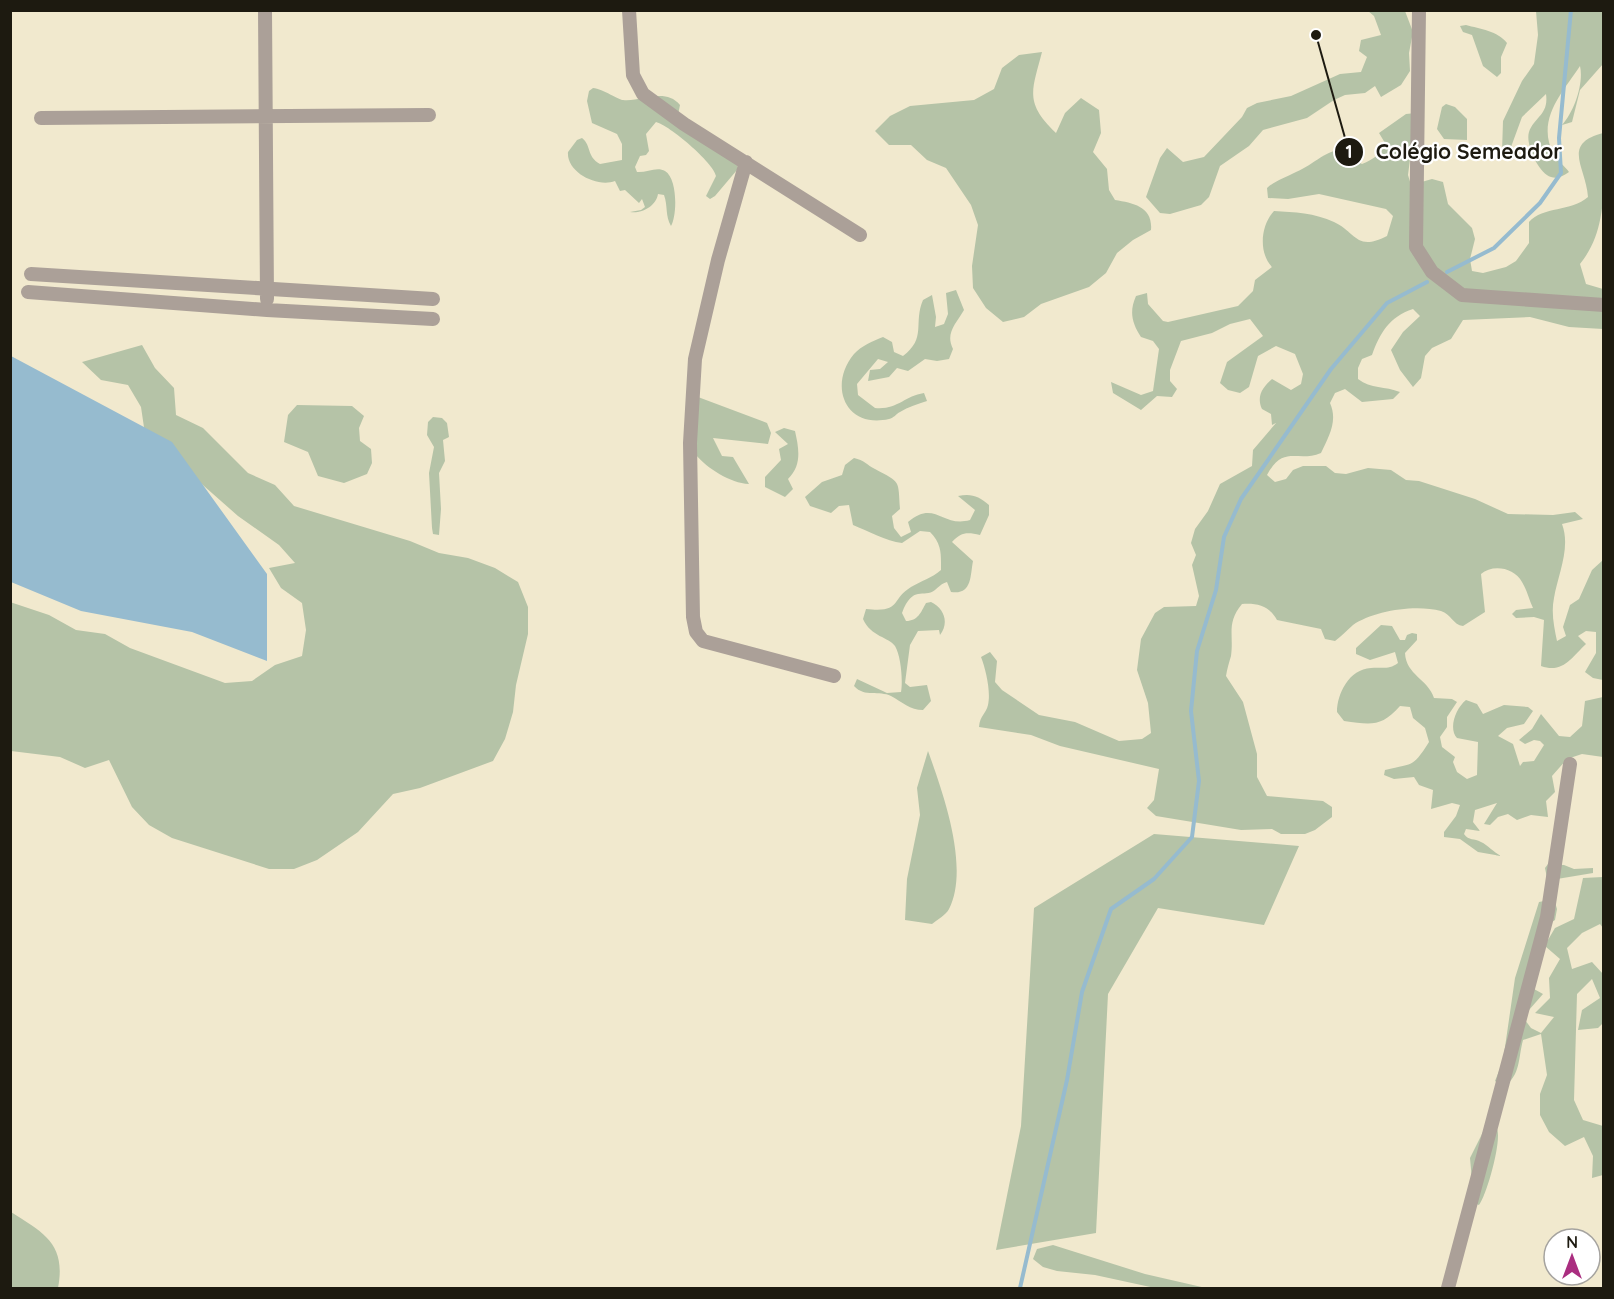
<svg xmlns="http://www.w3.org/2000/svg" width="1614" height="1299" viewBox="0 0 1614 1299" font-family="Quicksand,sans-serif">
	<rect width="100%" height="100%" fill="#f1e9ce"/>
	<path fill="#b5c3a7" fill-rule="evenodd" d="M1368 11H1405L1413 32 1409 53 1410 71 1401 85 1381 97 1375 86 1365 93 1345 95 1334 100 1307 118 1263 130 1249 146 1220 166 1209 197 1201 205 1170 214 1160 213 1146 197 1160 158 1167 148 1183 162 1204 157 1242 117 1247 108 1257 103 1291 96 1340 74 1361 72 1367 57 1359 51 1361 40 1381 35 1374 16Z
		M1536 11H1603V64L1580 90 1572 122 1562 125C1574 112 1584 84 1580 66 1563 92 1535 120 1554 155 1557 161 1565 166 1569 172 1563 176 1558 179 1551 177 1539 174 1525 144 1529 132 1534 117 1549 115 1546 94L1522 117 1511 147 1502 152 1503 121 1522 81 1534 64 1538 35Z
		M1466 25C1480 29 1498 31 1507 43L1501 57V73L1497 77 1483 66 1472 35 1463 32 1460 26Z
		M1042 52C1032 91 1024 102 1056 133L1065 113 1081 98 1099 110 1101 133 1093 152 1107 169 1109 190 1115 200C1134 203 1153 207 1151 230L1133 240 1117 253 1106 273 1089 287 1041 304 1024 317 1003 322 986 308 973 288 972 266 978 225 971 205 946 168 927 160 911 145H889L875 131 890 116 910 106 974 100 994 89 1002 68 1019 55Z
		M593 88C603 89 619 100 623 100 642 102 665 87 680 105L678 115 738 165 737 170 715 196 710 199 706 196 716 176C714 163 669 125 656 122L646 134 649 151 646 155 640 156 635 167 637 172C646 173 657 166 665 171 678 179 677 216 671 226 665 216 668 206 664 195L658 194C656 206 642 214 630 212L641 210 645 207 642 199 639 203 625 190 620 191 615 181C597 188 566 172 568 152L577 140 582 138C592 146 586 156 600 164L622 160V144L617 134 592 123 587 101 589 91Z
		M1446 104 1455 107 1467 119V140L1444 139 1437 129 1442 107Z
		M1416 113 1408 175 1411 185 1432 179 1443 182 1448 204 1472 228 1475 239 1470 259 1472 271 1483 273 1506 267 1516 261 1529 243V222C1543 206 1571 212 1588 197 1586 167 1561 144 1603 133 1603 178 1610 227 1580 264L1586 284 1603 289V329L1569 327 1530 317 1463 320 1451 339 1432 348 1425 356 1421 378 1413 387 1400 370 1391 350 1403 332 1420 316 1413 309C1389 317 1380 333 1372 355L1362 359 1358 368V379C1371 389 1385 386 1400 392L1393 399 1362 402 1345 389 1335 393 1330 403C1338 421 1329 436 1321 453 1297 463 1284 444 1267 475L1275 482 1286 479 1293 470 1303 466H1326L1335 473 1346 474 1368 468 1391 470 1406 480 1419 481 1475 499 1508 514 1553 515 1575 512 1583 519 1562 524C1571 548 1558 574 1554 598 1551 612 1554 627 1557 641L1566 636 1563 627 1570 605 1579 599 1592 570 1603 560V680L1593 678 1585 672 1596 653V632L1586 631 1578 636 1586 644C1572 657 1563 674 1541 666L1544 620 1534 617 1516 618 1512 614 1516 610 1533 608C1529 600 1527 590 1522 582 1514 567 1492 564 1481 574L1485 612 1463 626C1453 625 1451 614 1441 611 1415 604 1373 611 1353 625 1347 630 1342 636 1335 641L1325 639 1321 629 1277 620C1269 606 1258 603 1242 604 1226 623 1234 635 1231 656 1229 663 1227 669 1226 676L1243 702 1257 754V777L1267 796 1323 801 1332 807V817L1315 830 1305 834H1281L1272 829 1241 830 1156 816 1147 808 1154 800 1159 769 1060 746 1031 735 979 727C980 715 986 714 988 705 991 692 986 670 981 657L990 652 997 661 995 682 1002 690 1039 715 1075 722 1119 741 1142 739 1151 733 1148 703 1137 670 1141 639 1155 613 1164 607 1196 606 1199 596 1192 565 1196 555 1191 543 1195 529 1208 511 1220 484 1252 466 1253 450 1276 423 1272 425 1271 414 1262 409C1256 396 1263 387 1272 379L1291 390 1301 384 1303 374 1295 354 1276 346 1258 356 1249 387 1240 393 1228 390 1220 383 1227 362 1263 336 1250 319 1230 324 1212 333 1181 341 1170 370V381L1177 389 1172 397 1157 396 1141 410 1113 393 1111 382 1141 395 1153 391 1159 349 1153 341 1141 337C1132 323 1129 312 1136 296L1147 293 1148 304 1163 321 1168 322 1238 306 1253 291 1255 280 1272 267C1258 252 1261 225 1274 211 1294 212 1315 213 1334 222 1356 232 1356 252 1387 236L1393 216 1386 209 1319 194 1288 199 1268 198 1267 188C1276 180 1285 178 1296 172 1315 164 1327 148 1348 149L1353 159 1362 164C1374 159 1380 155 1385 143L1379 133 1406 114Z
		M956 290 964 310C956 324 945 333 953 349L949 359 937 361 925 359 908 371 897 368 889 377 868 381 870 370 880 369 888 362 878 359 857 384 858 395 875 408C898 410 904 396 924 393L927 401C918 404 908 407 900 412 896 414 894 418 889 419 845 429 828 385 854 354 861 346 873 341 883 337L892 342 894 352 903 356C927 338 913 323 923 300L932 295 936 317 935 327 944 324 948 314 946 293Z
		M142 345 155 368 174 388 176 415 203 428 248 473 275 485 294 506 410 541 439 553 468 558 495 568 518 582 528 607V634L516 685 513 712 505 739 493 761 420 788 393 794 358 832 317 860 294 869H269L172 838 149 825 132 807 109 760 85 768 60 757 11 751 10 602 49 615 76 630 105 634 130 648 225 683 252 681 275 665 302 656 306 630 302 603 281 588 269 568 295 563 279 545 238 516 145 434 141 407 128 385 101 380 82 362Z
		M698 397 767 423 771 433 768 444 713 438 722 456 733 457 749 484C730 483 708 469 695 454Z
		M297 405 352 406 364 416 359 428 360 441 371 449 372 463 367 474 344 483 318 476 308 452 284 442 288 415Z
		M433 417 442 418 447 423 449 437 443 440 445 461 439 473 441 509 439 535 433 534 432 528 429 473 434 447 427 435 428 422Z
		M784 428 795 431C799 449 802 465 788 479L793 489 785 497 765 487V477L781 460 779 449 788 444 775 432Z
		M854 458C864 460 867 465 875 469 901 483 898 479 900 509L892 516 894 528 901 537 911 532 908 522C935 499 942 528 970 520L975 510 958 496C971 493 979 496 989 505V515L980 535C967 532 961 532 952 542L973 561C970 577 972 595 951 592L947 582C941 584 940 586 935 590 923 599 913 584 902 613L906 621C918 621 921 612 926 603L931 602C945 609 949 623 940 635L939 630 918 631 910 645 905 683 910 687 927 685 931 701 923 710C910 710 902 702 891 696 879 690 865 698 854 686L857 679 887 693 901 692C903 681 901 656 895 646 889 637 871 637 863 619L866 609C902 613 890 600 911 587 921 581 932 578 941 570 941 554 942 544 930 532L920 531 902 543C886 541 868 531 853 525L849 505 839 506 831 513 810 506 805 497 822 482 842 475 845 465Z
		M1381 625 1392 626 1400 640H1405L1407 635 1412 633 1417 634V640L1405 653C1406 675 1428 679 1434 698L1452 699 1457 702 1447 717V727L1440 737 1442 747 1455 757 1453 762 1457 772 1467 779 1477 775 1478 742 1457 738C1448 728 1456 708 1466 700L1477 704 1483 714 1504 705 1528 707 1533 711 1524 724 1507 728 1498 736 1513 744 1520 766 1523 762 1534 761 1544 745 1540 741 1534 740 1525 744 1519 740 1532 729 1541 714 1559 736 1570 737 1582 726 1585 701 1603 697V757L1582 754 1567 759 1552 776 1555 792 1546 801 1548 817 1531 815 1517 820 1508 814 1498 817 1490 825 1484 824 1497 803 1475 810 1473 822 1480 831 1466 829 1464 834C1469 841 1474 838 1481 842 1488 845 1493 852 1501 856L1478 852 1460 839 1444 837V832L1456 816 1460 805 1452 803 1431 809 1433 790 1419 785 1414 777 1394 779 1384 775 1385 770C1412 763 1412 769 1429 742L1425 728 1413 718 1410 707 1400 706C1381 727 1372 725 1344 721L1337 712C1337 694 1349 669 1371 668 1382 667 1389 670 1398 663L1395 652 1370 660 1356 654V648Z
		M928 751C943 793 970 867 949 909 946 915 937 920 932 924L905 920 907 879 920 815 917 788Z
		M1154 834 1299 846 1264 925 1158 908 1108 994 1096 1233 996 1250 1021 1126 1034 908Z
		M1548 864 1564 865 1574 869 1593 868V873L1557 879 1547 878 1545 868Z
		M1603 877V928L1600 924 1582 933 1567 948 1572 969 1592 962 1603 974V1023L1598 1028 1578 1030 1582 1010 1600 998 1592 979 1577 994 1574 1100 1583 1120 1603 1126V1175L1592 1178 1593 1156 1584 1137 1565 1146 1549 1132 1540 1115V1094L1547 1075 1541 1034 1523 1040C1518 1059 1521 1074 1504 1087L1495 1081 1503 1061 1515 978 1539 902 1554 899 1557 909 1555 920 1547 925 1545 945 1555 928 1574 919 1583 878ZM1545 946 1560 959 1549 978 1550 998 1535 1013 1554 1017 1541 1033 1531 1028 1525 1020 1529 1010 1543 994 1534 989Z
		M1497 1129C1502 1140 1487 1195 1479 1205L1474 1203 1470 1158 1483 1132Z
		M11 1212C46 1234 66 1245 58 1288H11Z
		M1053 1245 1145 1274 1206 1288H1155L1095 1275 1057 1271 1043 1267 1033 1259 1037 1249Z"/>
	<path fill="#96bbcf" d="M11 356 172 442 267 574V661L192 632 81 611 11 582Z"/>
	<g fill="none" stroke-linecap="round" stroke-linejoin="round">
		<path stroke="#96bbcf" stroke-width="4" d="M1447 272 1494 248 1540 203 1561 173 1559 138 1571 10
			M1020 1288 1067 1080 1082 992 1111 909 1154 879 1192 837 1199 781 1191 711 1197 651 1216 590 1224 537 1241 499 1331 369 1387 303 1427 282"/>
		<path stroke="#aba098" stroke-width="14" d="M265 10 267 299
			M629 10 633 75 643 94 684 124 860 235
			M1419 10 1416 247 1432 272 1462 295 1604 305
			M41 118 429 115
			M746 162 718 260 695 359 690 443 693 617 696 632 703 641 834 676
			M31 274 433 299
			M28 292 267 310 433 319
			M1448 1288 1547 917 1570 764"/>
	</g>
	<path fill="none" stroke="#1d1a10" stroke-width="2" d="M1316 35L1349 152"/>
	<g fill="#1d1a10" stroke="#fff" stroke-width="2">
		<circle cx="1316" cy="35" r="6"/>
		<circle cx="1349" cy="152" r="15"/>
	</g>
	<g font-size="18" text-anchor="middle" font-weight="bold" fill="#fff">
		<text x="1349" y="158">1</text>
	</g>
	<g font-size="21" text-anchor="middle" font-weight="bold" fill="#1d1a10" stroke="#fff" stroke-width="4.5" stroke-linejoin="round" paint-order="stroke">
		<text x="1469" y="159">Colégio Semeador</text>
	</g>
	<rect width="1614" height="1299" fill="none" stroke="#1d1a10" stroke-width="24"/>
	<g transform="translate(1572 1257)"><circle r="28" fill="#ffffff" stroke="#a5a39f" stroke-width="1.5"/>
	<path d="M0-4.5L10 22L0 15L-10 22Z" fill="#aa2e80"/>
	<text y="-9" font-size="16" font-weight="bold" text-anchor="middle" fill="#1d1a10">N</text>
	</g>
</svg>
